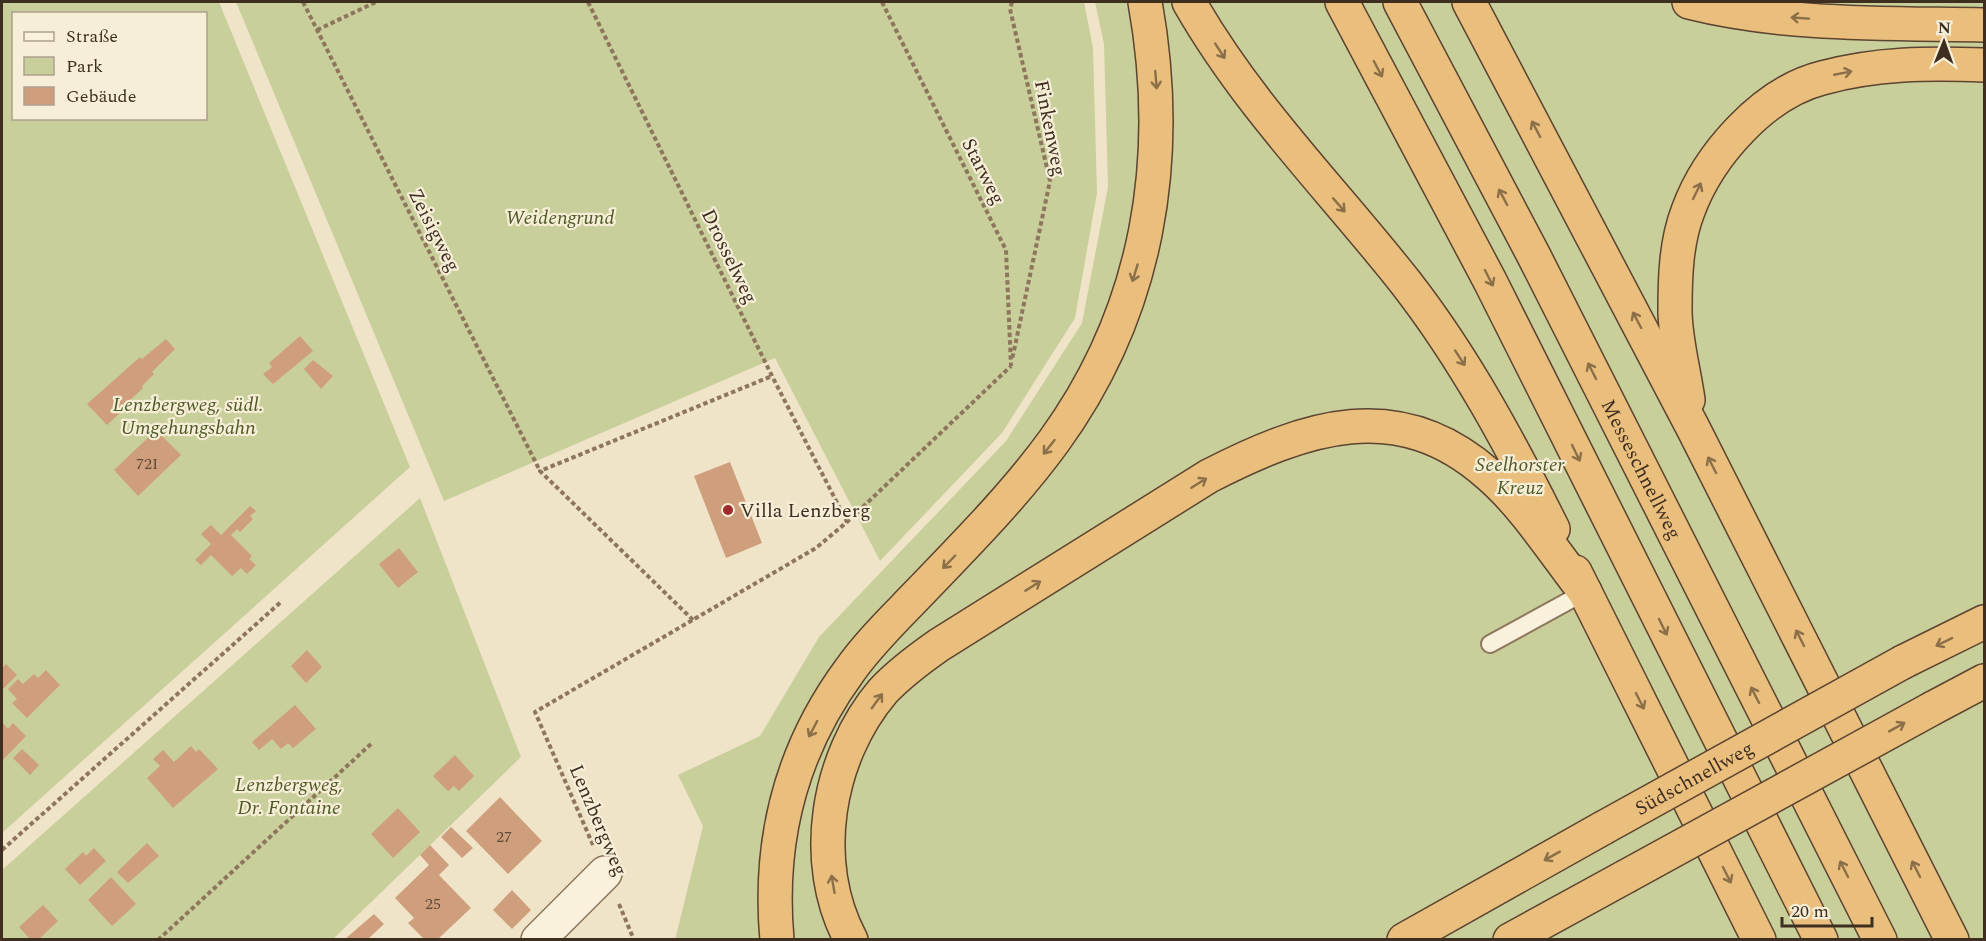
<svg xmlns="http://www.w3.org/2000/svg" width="1986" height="941" viewBox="0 0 1986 941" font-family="Spectral,serif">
	<rect width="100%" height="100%" fill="#f0e4c8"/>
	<path fill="#c9cf9b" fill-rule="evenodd" d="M2 2H219L410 467 2 833ZM14 14H206V118H14Z
		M236 2H1084L1093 48 1097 193 1075 318 1002 433 880 561 775 358 444 501Z
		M1095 2H1984V939L675 940 703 826 678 775 760 736 819 637 1006 441 1082 323 1108 187 1104 44Z
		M420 498 521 757 333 939H2V870Z"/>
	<path fill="#cf9f7d" d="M300 336 313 351 273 384 263 374 272 367 269 363Z
		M166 339 175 349 152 372 154 374 142 386 143 388 129 401 131 403 107 425 87 404 140 357 142 359Z
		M313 360 333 376 321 389 304 369Z
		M156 430 181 455 138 496 114 470Z
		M730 462 762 543 726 558 694 476Z
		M250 506 256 511 250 516 253 519 240 532 237 529 231 535 252 556 249 559 256 565 247 574 241 568 232 576 211 555 201 565 195 560 211 544 201 534 211 525 221 535Z
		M399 548 418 572 398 588 379 564Z
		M307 650 322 667 306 683 291 666Z
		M6 664 17 675 3 689 2 668Z
		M46 670 60 685 27 718 12 703 17 699 8 689 18 679 23 684 34 674 38 678Z
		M295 705 316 729 293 748 288 743 281 749 272 739 259 750 252 742Z
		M2 722 8 729 13 723 26 736 2 761Z
		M191 746 196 752 199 749 218 769 173 808 147 778 160 766 153 759 163 750 174 762Z
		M22 749 39 765 30 775 13 758Z
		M455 755 474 776 459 791 454 786 448 791 433 776Z
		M500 797 542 841 508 874 466 831Z
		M398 808 420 832 393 858 371 834Z
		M451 827 473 848 462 858 441 837Z
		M147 843 159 856 128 883 117 872Z
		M430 845 449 865 439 875 471 908 438 939H424L408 923 414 918 395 898 429 865 420 855Z
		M94 848 106 861 80 885 65 869 83 852 86 856Z
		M111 877 136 904 112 926 88 900Z
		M512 890 531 910 512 929 493 910Z
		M43 905 58 921 39 939H30L19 927Z
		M374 914 384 924 368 939H345Z"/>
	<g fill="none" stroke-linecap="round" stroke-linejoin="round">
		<defs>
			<path id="service" d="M1490 644 1585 592"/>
			<path id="minor" d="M538 940 605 873"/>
			<g id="trunk">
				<path d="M1189 2C1249 107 1332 189 1406 283 1465 359 1510 443 1553 529"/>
				<path d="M1342 2 1490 281 1821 940"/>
				<path id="s1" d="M1400 2 1534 256 1880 940"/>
				<path d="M1469 2 1693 428 1952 940"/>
				<path d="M1689 2C1784 26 1887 23 1984 25"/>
				<path d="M1688 400C1684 371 1675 339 1675 310 1675 277 1676 242 1688 211 1708 156 1763 93 1822 78 1876 63 1930 63 1984 65"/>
				<path d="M1575 572 1759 940"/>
				<path d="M1903 662 1984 622"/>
				<path d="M1933 708 1984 681"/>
				<path d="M777 940C768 841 791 750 850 670 869 643 894 619 917 595 965 545 1014 496 1054 441 1149 310 1173 158 1145 2"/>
				<path d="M851 940C809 862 827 757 883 691 900 673 919 659 939 645L1209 476C1305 427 1398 394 1489 475 1525 506 1555 554 1585 592"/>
				<path d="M1404 940 1603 828"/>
				<path d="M1510 940 1625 877"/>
			</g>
		</defs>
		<use href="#service" stroke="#8d765c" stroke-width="20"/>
		<use href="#minor" stroke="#8d765c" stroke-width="36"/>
		<use href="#trunk" stroke="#5b4430" stroke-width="36"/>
		<path stroke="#8d765c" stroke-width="4" stroke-dasharray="4.5 3" stroke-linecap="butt" d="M303 2 540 471
			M588 2 772 376 847 522
			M882 2 1006 250 1011 366
			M1012 2 1010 9 1050 181 1012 360
			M317 30 376 2
			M693 620 540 471 772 376
			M593 845 535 712 816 548 847 522 1011 366
			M2 850 281 602
			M619 904 634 940
			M158 940 372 743"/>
		<use href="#service" stroke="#faf1dc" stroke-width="16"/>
		<use href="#minor" stroke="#faf1dc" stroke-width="33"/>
		<use href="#trunk" stroke="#eabe7c" stroke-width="33"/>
		<defs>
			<g id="trunk-bridge">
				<path id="s2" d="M1603 828 1903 662"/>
				<path d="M1625 877 1933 708"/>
			</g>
		</defs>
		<use href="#trunk-bridge" stroke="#5b4430" stroke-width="36" stroke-linecap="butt"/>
		<use href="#trunk-bridge" stroke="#eabe7c" stroke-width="33"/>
	</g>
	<defs><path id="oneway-shaft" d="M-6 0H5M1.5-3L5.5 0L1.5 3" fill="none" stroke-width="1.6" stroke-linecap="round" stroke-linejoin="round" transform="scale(1.5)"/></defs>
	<g stroke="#8b6f49">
		<use href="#oneway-shaft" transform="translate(1800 18) rotate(-176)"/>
		<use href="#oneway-shaft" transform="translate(1220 51) rotate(57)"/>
		<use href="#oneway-shaft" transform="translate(1378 69) rotate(62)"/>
		<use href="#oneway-shaft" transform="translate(1843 73) rotate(-11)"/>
		<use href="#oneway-shaft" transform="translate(1156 80) rotate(85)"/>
		<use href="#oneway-shaft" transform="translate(1536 129) rotate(-118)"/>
		<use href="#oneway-shaft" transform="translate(1697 191) rotate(-64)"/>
		<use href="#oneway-shaft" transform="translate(1503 197) rotate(-118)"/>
		<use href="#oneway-shaft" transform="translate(1339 205) rotate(49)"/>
		<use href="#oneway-shaft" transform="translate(1135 273) rotate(107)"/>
		<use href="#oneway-shaft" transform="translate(1489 278) rotate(63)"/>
		<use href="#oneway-shaft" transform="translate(1637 320) rotate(-118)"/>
		<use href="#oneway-shaft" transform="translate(1460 358) rotate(57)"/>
		<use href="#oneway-shaft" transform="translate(1592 371) rotate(-117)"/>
		<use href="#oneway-shaft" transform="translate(1049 447) rotate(128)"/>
		<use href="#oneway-shaft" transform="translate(1576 453) rotate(64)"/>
		<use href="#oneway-shaft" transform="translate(1712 465) rotate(-117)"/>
		<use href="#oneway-shaft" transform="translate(1199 483) rotate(-32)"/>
		<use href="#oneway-shaft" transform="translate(949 562) rotate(134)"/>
		<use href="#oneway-shaft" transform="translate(1033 586) rotate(-32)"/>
		<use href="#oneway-shaft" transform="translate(1663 627) rotate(64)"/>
		<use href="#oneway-shaft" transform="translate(1800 638) rotate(-117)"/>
		<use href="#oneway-shaft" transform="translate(1944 642) rotate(154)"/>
		<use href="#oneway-shaft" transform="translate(1755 695) rotate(-117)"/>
		<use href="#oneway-shaft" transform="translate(877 701) rotate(-54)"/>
		<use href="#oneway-shaft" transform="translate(1640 701) rotate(63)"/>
		<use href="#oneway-shaft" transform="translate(1897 727) rotate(-29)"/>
		<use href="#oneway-shaft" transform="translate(813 729) rotate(118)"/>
		<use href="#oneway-shaft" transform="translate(1552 856) rotate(151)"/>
		<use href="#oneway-shaft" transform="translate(1844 869) rotate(-117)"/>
		<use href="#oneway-shaft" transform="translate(1916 869) rotate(-117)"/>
		<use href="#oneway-shaft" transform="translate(1727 875) rotate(63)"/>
		<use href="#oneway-shaft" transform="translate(833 884) rotate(-100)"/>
	</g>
	<circle fill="#9e2a2b" stroke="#f7eed8" stroke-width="2" cx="728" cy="510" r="6"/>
	<g text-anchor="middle" stroke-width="4.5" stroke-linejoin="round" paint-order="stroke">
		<g font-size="16" fill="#624a37">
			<text x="147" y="469">72I</text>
			<text x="504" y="842">27</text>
			<text x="433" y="909">25</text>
		</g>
		<g font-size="20" fill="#3d2e20" stroke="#f7eed8">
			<text transform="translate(1051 128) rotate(79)" y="7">Finkenweg</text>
			<text transform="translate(984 171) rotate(63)" y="7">Starweg</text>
			<text transform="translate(435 230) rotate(63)" y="7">Zeisigweg</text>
			<text transform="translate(730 256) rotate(64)" y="7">Drosselweg</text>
			<text dy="7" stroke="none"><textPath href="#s1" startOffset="526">Messeschnellweg</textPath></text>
			<text dy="7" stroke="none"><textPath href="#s2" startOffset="104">Südschnellweg</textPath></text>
			<text transform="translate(599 820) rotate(67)" y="7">Lenzbergweg</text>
		</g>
		<g font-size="20" font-style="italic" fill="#4d5a26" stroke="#f7eed8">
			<text x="560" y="224">Weidengrund</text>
			<text x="188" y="411">Lenzbergweg, südl.<tspan x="188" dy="23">Umgehungsbahn</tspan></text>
			<text x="1520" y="471">Seelhorster<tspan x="1520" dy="23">Kreuz</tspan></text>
			<text x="289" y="791">Lenzbergweg,<tspan x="289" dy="23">Dr. Fontaine</tspan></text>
		</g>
		<g font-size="20" fill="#3d2e20" stroke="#f7eed8" text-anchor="start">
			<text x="740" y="517">Villa Lenzberg</text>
		</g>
	</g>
	<rect width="1986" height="941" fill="none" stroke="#3d2e20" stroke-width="6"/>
	<rect x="12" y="12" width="195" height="108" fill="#f7eed8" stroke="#ada18e" stroke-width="1.5"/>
	<rect x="24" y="32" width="30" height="9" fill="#faf1dc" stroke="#ada18e" stroke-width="1.5"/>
	<text x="66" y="42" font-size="18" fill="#3d2e20">Straße</text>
	<rect x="24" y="57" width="30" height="18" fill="#c9cf9b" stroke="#ada18e" stroke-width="1.5"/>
	<text x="66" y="72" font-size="18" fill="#3d2e20">Park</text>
	<rect x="24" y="87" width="30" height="18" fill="#cf9f7d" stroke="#ada18e" stroke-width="1.5"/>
	<text x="66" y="102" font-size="18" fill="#3d2e20">Gebäude</text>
	<g transform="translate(1944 42) rotate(1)" stroke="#f7eed8" stroke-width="4.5" paint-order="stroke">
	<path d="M0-4.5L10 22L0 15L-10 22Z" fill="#3d2e20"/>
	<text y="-9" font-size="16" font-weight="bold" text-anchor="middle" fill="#3d2e20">N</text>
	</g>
	<path d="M1782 917v9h90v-9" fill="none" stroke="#3d2e20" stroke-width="3"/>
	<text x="1791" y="917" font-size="18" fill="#3d2e20" stroke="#f7eed8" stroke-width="4.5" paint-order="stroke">20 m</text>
</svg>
